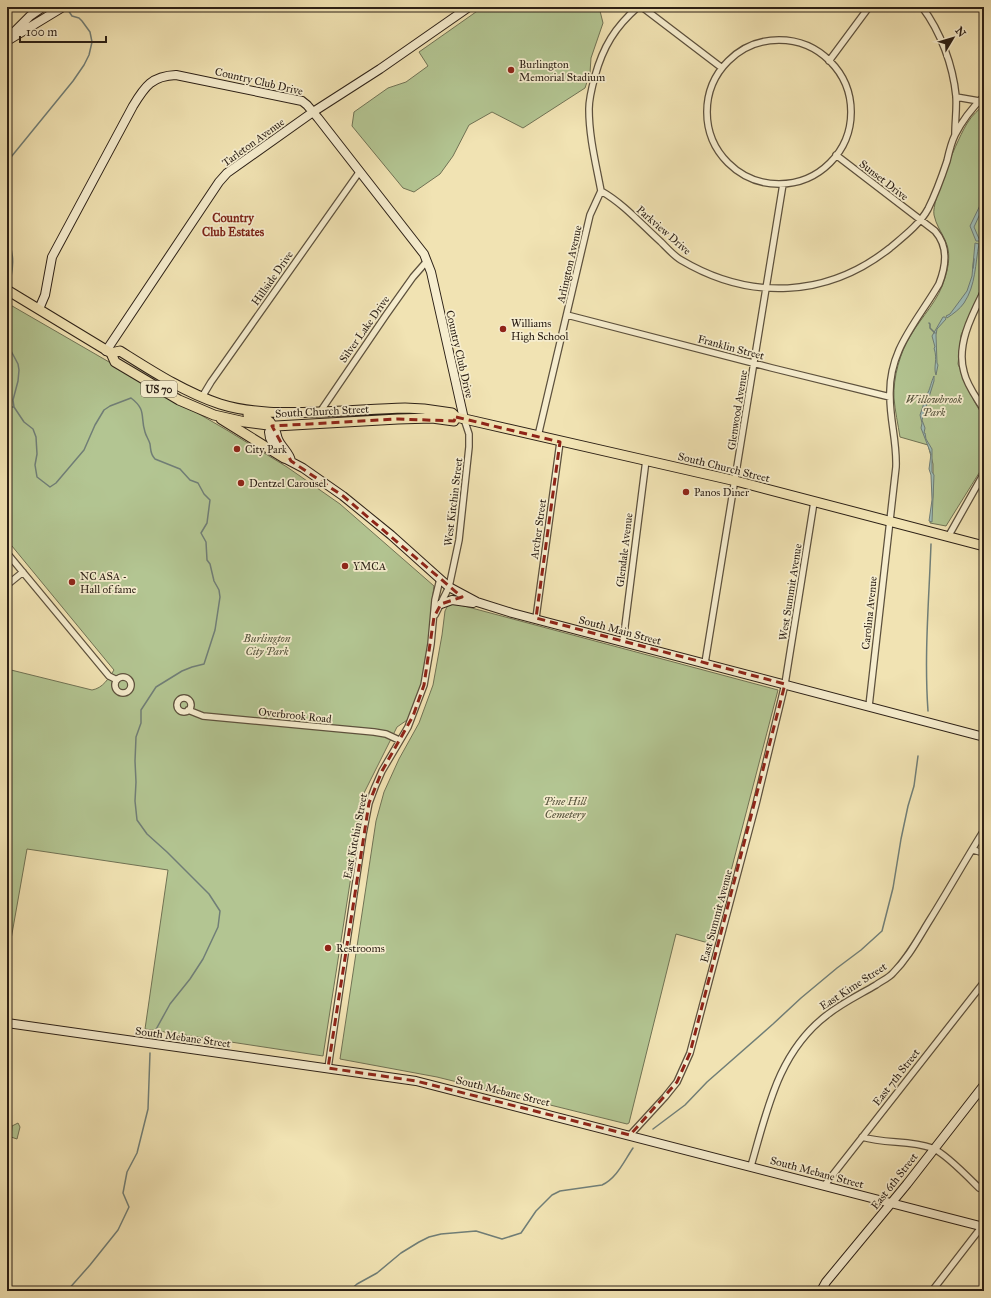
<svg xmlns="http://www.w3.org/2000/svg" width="991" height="1298" viewBox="0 0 991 1298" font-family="'IM FELL Great Primer',serif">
	<rect width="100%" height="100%" fill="#f1e3b3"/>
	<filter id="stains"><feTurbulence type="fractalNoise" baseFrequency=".005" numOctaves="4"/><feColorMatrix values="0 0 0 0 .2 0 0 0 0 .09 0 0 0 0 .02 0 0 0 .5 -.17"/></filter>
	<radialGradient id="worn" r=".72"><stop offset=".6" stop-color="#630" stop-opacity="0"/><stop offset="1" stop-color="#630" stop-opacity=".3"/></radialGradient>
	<path fill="#b3c592" stroke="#707254" d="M483 7H599L603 23 591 58 590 73 585 88 523 128 492 112 469 125 453 156 440 174 414 192 403 188 352 126 354 112 388 88 406 82 428 66 419 52Z
		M984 104V280L973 309 961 335 958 364 974 401 984 418V465L946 526 930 523 933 495V464L928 445 900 437C898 424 895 411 894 398 893 378 900 352 911 335 922 316 939 300 945 278 949 265 951 252 945 240 941 231 936 225 934 215 931 201 959 135 968 122 972 115 979 110 984 104Z
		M7 303 225 429 287 467 340 504 434 586 431 609 432 616 423 685 413 716 397 727 364 793 323 1056 145 1029 168 870 27 849 7 962V669L92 690C103 688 108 679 114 670L7 540Z
		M453 603 778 690 712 944 676 934 629 1123 627 1124 437 1077 340 1059 376 821 384 792 399 759 419 723 433 685 442 635 445 611 448 605Z
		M18 1123 20 1127 17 1139 11 1137 12 1126Z"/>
	<path fill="#9ebcb7" stroke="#707e77" d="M984 197V205L974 227 980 241H976L970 226Z
		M975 243 979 244C975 264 976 285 964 303 960 309 953 314 947 318L946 316 950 314 967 291 972 276Z
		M943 317H945L946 319 937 329 936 335 937 363 938 365 936 375C933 367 938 360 934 348L935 347 932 336Z
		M934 376V381L922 420 925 428 924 433H925L926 439 932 449V472L934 475 932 522 929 521 932 500 931 475 929 469 931 454 921 428 922 423 920 415 927 394C930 390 931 382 934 376Z"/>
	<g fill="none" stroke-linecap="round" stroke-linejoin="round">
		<path stroke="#707e77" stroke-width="1.5" d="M7 162 73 81 84 65 89 55 92 42 90 32 82 21 79 18 72 16 68 10
			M7 237C13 251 14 262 11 277
			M973 268 974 259
			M929 323 930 324V328L935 333
			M7 337 10 349 18 364 19 370 18 381 13 400 14 407 24 422 33 429 36 437 37 454 35 465 37 477 50 487 56 483 84 450 95 425 104 410 110 406 131 398C147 410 140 417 145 432 146 436 149 440 150 444 151 450 150 454 155 459L180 469 190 480 198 483 204 494 210 500 207 523 201 533 206 542 207 560 210 564 214 581 219 590 220 597 215 630 204 664 192 667 182 671 156 687 141 710V723L136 737 135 761 136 782 135 801 137 820 147 834 167 852 209 894 220 911 218 927 203 959 190 979 170 1004 154 1033
			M7 407H14
			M928 711C924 655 929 600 931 544
			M653 1129 685 1105 707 1082 773 1024 801 998 837 968 861 950 882 931 893 888 901 839 908 806 914 786 918 756
			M67 1291 90 1265 118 1230 129 1207 123 1193 127 1172 137 1153 148 1109 150 1053
			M349 1291 357 1284 377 1273 401 1253 419 1242 429 1237 441 1234 476 1231 502 1239 521 1233 536 1211 552 1195 560 1191 602 1185C617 1178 624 1161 633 1148"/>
		<defs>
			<path id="street" d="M638 7C615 27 603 47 595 76 592 87 589 98 589 109 589 137 596 164 601 191 624 204 642 225 661 242 667 248 674 256 681 260 750 301 827 298 890 248 903 237 920 224 928 209 935 195 942 176 947 161 949 152 951 143 955 135 962 121 973 107 984 96
				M642 7 722 68
				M922 7C941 32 953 66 956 96 957 109 955 121 955 134
				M707 112a72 72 0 1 1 144 0a72 72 0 1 1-144 0Z
				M829 61 869 7
				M956 97 979 101
				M836 155 935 231C949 247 946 266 939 284 917 322 888 350 890 397 890 421 897 442 896 467L869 706
				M984 291C972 315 956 345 964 372 967 386 977 398 984 410
				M567 315 772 368 890 397
				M202 397 211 382 360 171
				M320 412 386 315 413 277 427 261
				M538 436 590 215 601 191
				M948 537 984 473
				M7 553 109 676 117 680
				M7 585 23 572
				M435 615 449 587 459 540 469 447V434L464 419
				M536 618 560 442
				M623 642 646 460
				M705 663 783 184
				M115 685a8 8 0 1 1 16 0a8 8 0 1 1-16 0Z
				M177 705a7 7 0 1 1 14 0a7 7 0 1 1-14 0Z
				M188 710 203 716 374 732 386 734 399 740
				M973 850 984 853
				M328 1068 363 834 369 803 375 787 382 771 408 727 424 685 431 644 435 600 440 579
				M630 1135 665 1097 677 1082 690 1053 756 804 785 684 814 502
				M862 1137C885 1144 910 1140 932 1148 945 1153 969 1178 979 1188
				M751 1166C767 1111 778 1052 827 1015 842 1003 859 995 876 985 881 981 889 978 893 973 909 957 919 937 931 918 949 889 966 859 984 830
				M824 1186 984 982
				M932 1291 983 1225"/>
			<path id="secondary" d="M14 32 30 16 43 7
				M7 41 63 7
				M39 309 45 295 52 257 133 106C145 86 152 76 176 75L302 101 307 105 318 118 424 254 431 272 464 419
				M106 351 219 182 227 173 313 112 380 69 469 7
				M291 461C290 453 281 447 278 439 276 434 277 431 273 428L269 432 270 438 274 446 284 458 303 468 343 496 391 535 449 587 477 602 512 613 984 737
				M441 604 452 600 473 603
				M7 1023 416 1081 984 1227
				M821 1291 826 1282 907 1184 984 1085"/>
			<path id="primary" d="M7 290 111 353 115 362 179 400 214 415 245 422 276 426 398 419 432 418 454 421 456 417
				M111 353 120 351C152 371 184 392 220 404 252 414 286 413 319 412 348 411 376 409 405 408L424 409 452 413 456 417 736 481 984 546
				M248 415C256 417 270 417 272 426
				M221 419 284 458"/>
		</defs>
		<use href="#street" stroke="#5d513d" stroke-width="8"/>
		<use href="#secondary" stroke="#2c2016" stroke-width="10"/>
		<use href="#primary" stroke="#2c2016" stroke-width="11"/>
		<use href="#street" stroke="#f6edce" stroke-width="5.5"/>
		<use href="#secondary" stroke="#f6edce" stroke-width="8"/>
		<use href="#primary" stroke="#f1e3b3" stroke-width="9"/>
	</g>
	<path fill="none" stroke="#8f2418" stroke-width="3" stroke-dasharray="8 5" stroke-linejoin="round" d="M456 417 560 442 536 618 785 684 690 1053 677 1082 630 1135 416 1081 328 1068 369 803 382 771 413 716 424 685 434 617 441 604 462 597 343 496 291 461 272 426 398 419 454 421Z"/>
	<g fill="#8f2418" stroke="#f6edce" stroke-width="1.5">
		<circle cx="511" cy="70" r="4"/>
		<circle cx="503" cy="329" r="4"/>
		<circle cx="237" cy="449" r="4"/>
		<circle cx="241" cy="483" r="4"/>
		<circle cx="686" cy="492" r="4"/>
		<circle cx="345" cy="566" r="4"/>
		<circle cx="72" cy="582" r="4"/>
		<circle cx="328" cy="948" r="4"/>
	</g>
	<g text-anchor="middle" stroke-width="3.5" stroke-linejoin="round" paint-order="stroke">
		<rect fill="#f6edce" stroke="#695e4d" stroke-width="1" x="141" y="381" width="36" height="16" rx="3"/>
		<g font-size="10" font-weight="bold" fill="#2c2016">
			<text x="159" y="393">US 70</text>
		</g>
		<g font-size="11" fill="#2c2016" stroke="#f6edce" text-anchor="start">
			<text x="519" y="68">Burlington<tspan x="519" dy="13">Memorial Stadium</tspan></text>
			<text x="511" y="327">Williams<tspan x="511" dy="13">High School</tspan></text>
			<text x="245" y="453">City Park</text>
			<text x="249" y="487">Dentzel Carousel</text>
			<text x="694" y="496">Panos Diner</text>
			<text x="353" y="570">YMCA</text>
			<text x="80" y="580">NC ASA -<tspan x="80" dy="13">Hall of fame</tspan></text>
			<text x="336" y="952">Restrooms</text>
		</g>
		<g font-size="11" fill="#2c2016" stroke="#f6edce">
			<text transform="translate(259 81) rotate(13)" y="4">Country Club Drive</text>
			<text transform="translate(253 142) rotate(-36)" y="4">Tarleton Avenue</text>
			<text transform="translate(884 180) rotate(38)" y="4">Sunset Drive</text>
			<text transform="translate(664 230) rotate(41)" y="4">Parkview Drive</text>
			<text transform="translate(569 264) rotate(-77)" y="4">Arlington Avenue</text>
			<text transform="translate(272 278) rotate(-55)" y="4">Hillside Drive</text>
			<text transform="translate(364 329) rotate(-55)" y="4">Silver Lake Drive</text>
			<text transform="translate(731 347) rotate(15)" y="4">Franklin Street</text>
			<text transform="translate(460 354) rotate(77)" y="4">Country Club Drive</text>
			<text transform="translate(737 410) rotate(-81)" y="4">Glenwood Avenue</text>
			<text transform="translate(322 411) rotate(-3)" y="4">South Church Street</text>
			<text transform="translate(724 467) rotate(14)" y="4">South Church Street</text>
			<text transform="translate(453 502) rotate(-83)" y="4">West Kitchin Street</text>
			<text transform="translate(538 529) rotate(-82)" y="4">Archer Street</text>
			<text transform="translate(624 550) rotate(-83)" y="4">Glendale Avenue</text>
			<text transform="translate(790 592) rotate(-81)" y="4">West Summit Avenue</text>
			<text transform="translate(869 613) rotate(-84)" y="4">Carolina Avenue</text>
			<text transform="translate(620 630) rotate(15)" y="4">South Main Street</text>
			<text transform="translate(295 715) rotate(6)" y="4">Overbrook Road</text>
			<text transform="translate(355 836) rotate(-79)" y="4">East Kitchin Street</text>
			<text transform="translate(716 916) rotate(-75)" y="4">East Summit Avenue</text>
			<text transform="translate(853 986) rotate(-33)" y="4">East Kime Street</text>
			<text transform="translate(183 1037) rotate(8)" y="4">South Mebane Street</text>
			<text transform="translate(896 1077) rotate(-52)" y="4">East 7th Street</text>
			<text transform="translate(503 1091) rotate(14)" y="4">South Mebane Street</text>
			<text transform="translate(817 1172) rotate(15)" y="4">South Mebane Street</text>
			<text transform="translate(894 1181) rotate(-52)" y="4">East 6th Street</text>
		</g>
		<g font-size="11" font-style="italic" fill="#54523b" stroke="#f6edce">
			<text x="934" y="403">Willowbrook<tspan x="934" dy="13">Park</tspan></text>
			<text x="267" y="642">Burlington<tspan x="267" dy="13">City Park</tspan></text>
			<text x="565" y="805">Pine Hill<tspan x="565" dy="13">Cemetery</tspan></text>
		</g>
		<g font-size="12" font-weight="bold" fill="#7a1f14" stroke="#f6edce">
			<text x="233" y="222">Country<tspan x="233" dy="14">Club Estates</tspan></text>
		</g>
	</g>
	<rect width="991" height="1298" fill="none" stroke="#f1e3b3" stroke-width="24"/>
	<rect x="8" y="8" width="975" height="1282" fill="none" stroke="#2c2016" stroke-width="2"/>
	<rect x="12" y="12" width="967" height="1274" fill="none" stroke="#2c2016"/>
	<g transform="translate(953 38) rotate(52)" stroke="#f6edce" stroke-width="3" paint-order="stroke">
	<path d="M0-3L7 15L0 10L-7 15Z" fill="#2c2016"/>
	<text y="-6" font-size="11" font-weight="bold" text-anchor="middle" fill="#2c2016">N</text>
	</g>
	<path d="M20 36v6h86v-6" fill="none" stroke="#2c2016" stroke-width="2"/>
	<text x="26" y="36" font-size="12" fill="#2c2016" stroke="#f6edce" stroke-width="3" paint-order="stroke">100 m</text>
	<rect width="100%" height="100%" filter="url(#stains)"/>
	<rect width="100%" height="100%" fill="url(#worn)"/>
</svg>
